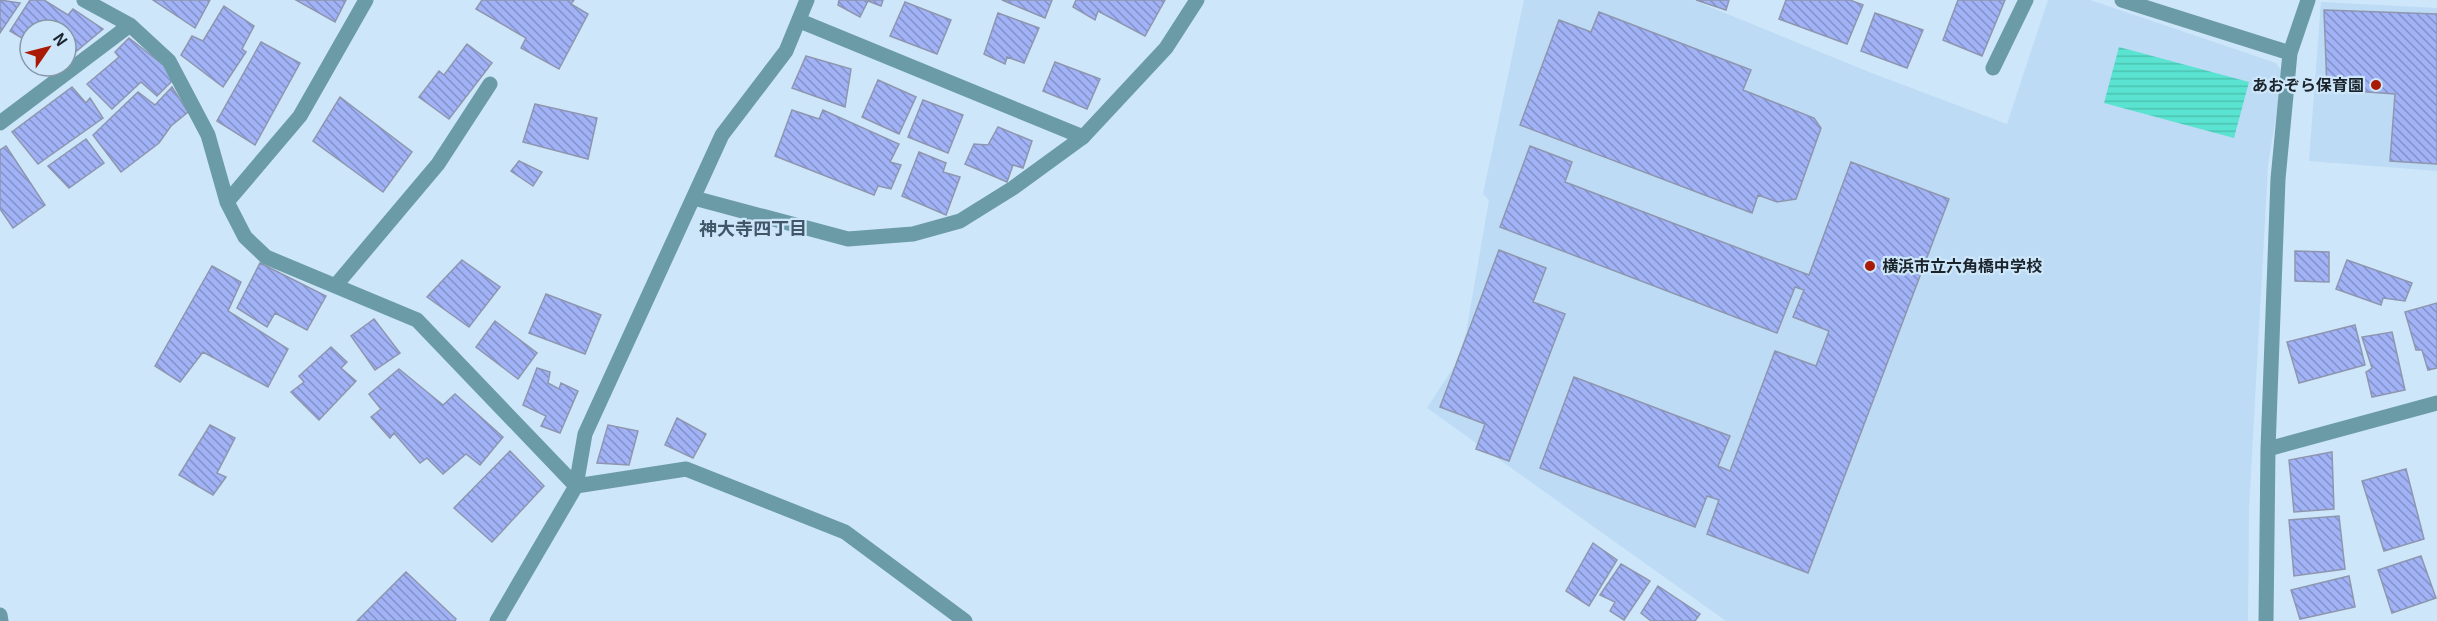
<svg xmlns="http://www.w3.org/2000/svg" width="2437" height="621" viewBox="0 0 2437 621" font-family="Georgia,'Noto Sans JP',serif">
	<defs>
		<pattern id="water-rules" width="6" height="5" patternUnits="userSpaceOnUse" patternTransform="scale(1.5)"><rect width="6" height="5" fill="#59e3d0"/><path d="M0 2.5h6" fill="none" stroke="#4dc3b3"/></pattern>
		<pattern id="building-back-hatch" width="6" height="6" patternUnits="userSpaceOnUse" patternTransform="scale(1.5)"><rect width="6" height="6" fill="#a1b3f6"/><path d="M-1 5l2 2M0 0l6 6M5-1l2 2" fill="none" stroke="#8291c7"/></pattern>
	</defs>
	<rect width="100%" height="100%" fill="#cde6fa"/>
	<path fill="#bddbf4" d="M1524 0H1693L1869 72 2007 124 2048 0H2090L2276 63 2283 73 2268 165 2249 509 2248 621H1726L1427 408 1455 365 1466 333 1489 200 1483 194Z
		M2321 2 2437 8V171L2309 161Z"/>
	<path fill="url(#water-rules)" d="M2119 47 2249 82 2234 138 2104 103Z"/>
	<path fill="url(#building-back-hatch)" stroke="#8e96af" stroke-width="1.5" d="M0 0 20 3 0 33Z
		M30 0H44L68 15 73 9 103 29 66 60V30H30V43L10 31Z
		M153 0H210L195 28Z
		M296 0H346L335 22Z
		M482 0H574L571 4 588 14 559 69 521 48 526 38 476 9Z
		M839 0H883L881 6 868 1 860 17 838 5Z
		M1002 0H1052L1045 18Z
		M1076 0H1165L1145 36 1098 11 1095 20 1073 7Z
		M1696 0H1729L1726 10Z
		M1786 0H1850L1863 5 1847 44 1779 19Z
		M1958 0H2005L1982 56 1943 40Z
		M905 2 951 20 937 54 890 36Z
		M224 6 254 26 242 49 246 52 223 87 181 55 192 36 203 41Z
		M2324 10 2437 14V164L2390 161 2395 94 2327 89Z
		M1599 12 1751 70 1743 90 1814 118 1821 128 1796 199 1777 202 1758 195 1752 213 1520 125 1559 20 1591 32Z
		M998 13 1039 28 1024 63 1007 57 1005 64 984 54Z
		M1875 13 1923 30 1907 68 1861 51Z
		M129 38 166 67 172 81 157 96 141 82 112 109 87 84 119 57 115 52Z
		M261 42 300 63 255 145 217 121Z
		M467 44 492 63 449 119 419 97 439 71 444 75Z
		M806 56 851 69 845 107 792 88Z
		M1055 62 1100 79 1087 109 1043 91Z
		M878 80 916 97 899 134 862 117Z
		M72 87 86 103 90 98 103 118 38 164 12 132Z
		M172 87 188 112 171 126 159 143 121 172 93 135 138 92 155 105Z
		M340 97 412 152 383 192 313 141Z
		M923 100 963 115 948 153 908 137Z
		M535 104 597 118 588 159 523 142Z
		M792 110 819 119 823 110 899 144 890 162 901 165 891 189 878 186 874 195 775 156Z
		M998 127 1032 141 1023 168 1013 165 1007 182 965 164 974 144 988 145Z
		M86 139 104 163 69 188 48 166Z
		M6 146 45 205 13 228 0 209V150Z
		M1530 146 1572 162 1565 182 1809 275 1851 162 1949 199 1808 573 1707 534 1719 500 1707 496 1695 527 1540 468 1574 377 1730 436 1718 466 1730 471 1775 351 1816 366 1829 331 1793 317 1804 290 1795 287 1777 333 1500 227Z
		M919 152 946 163 943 172 960 177 946 215 902 196Z
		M519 161 542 172 533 186 511 171Z
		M1499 250 1546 268 1533 302 1565 314 1509 461 1476 449 1485 424 1440 407Z
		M2295 251 2329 252V282L2295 281Z
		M462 260 500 287 469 327 427 297Z
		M2347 260 2412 283 2405 301 2383 298 2381 305 2336 289Z
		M260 263 326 296 307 330 275 313 267 327 237 308Z
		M212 266 241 282 228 311 288 349 268 387 203 352 180 382 155 366Z
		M546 294 601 315 585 354 529 333Z
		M2437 303V368L2428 370 2422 350H2416L2405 312Z
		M374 319 400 353 375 370 351 336Z
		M495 321 537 353 518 379 476 347Z
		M2355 325 2365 365 2299 383 2287 342Z
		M2392 332 2405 390 2372 397 2366 372 2372 368 2362 337Z
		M331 347 347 362 341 368 356 381 319 420 291 392 304 382 299 376Z
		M537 368 550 372 548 383 559 389 561 383 578 391 560 433 541 426 546 416 523 405Z
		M399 369 443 405 455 394 503 437 480 465 466 454 443 474 427 458 420 463 394 433 390 438 371 417 381 409 369 394Z
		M677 418 706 434 693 458 665 445Z
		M210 425 235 438 217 473 226 477 213 495 179 475Z
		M608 425 638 431 629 465 597 463Z
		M510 451 544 486 492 542 454 508Z
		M2332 452 2334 509 2294 512 2289 460Z
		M2406 469 2424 539 2384 551 2362 481Z
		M2339 516 2345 569 2294 576 2289 520Z
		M1593 543 1617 560 1589 606 1566 591Z
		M2421 556 2436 598 2392 613 2378 570Z
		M1621 564 1650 581 1624 620 1610 611 1615 602 1600 595Z
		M406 572 456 619 455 621H357Z
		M2349 576 2355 607 2300 619 2291 590Z
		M1658 586 1700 614 1695 621H1651L1641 613Z"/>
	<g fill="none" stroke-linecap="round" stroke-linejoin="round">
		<path stroke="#6a9ba6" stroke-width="15" d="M800 21 1083 137"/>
		<path stroke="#6a9ba6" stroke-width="15" d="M84 0 130 25 169 61 208 135 227 202 245 237 266 257 417 320 576 486 686 469 845 532 965 621
			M2122 0 2290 53
			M1993 68 2026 0
			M0 123 130 25
			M694 198 848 239 913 234 960 221 1013 188 1083 137 1166 48 1197 0
			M227 202 300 116 366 0
			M336 285 438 164 490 84
			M2268 449 2437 403
			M0 615 1 621
			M497 621 576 486 585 434 722 135 786 51 807 0
			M2266 621 2268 449 2278 179 2290 53 2308 0"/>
	</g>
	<g fill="#a91904" stroke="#cde6fa" stroke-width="2">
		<circle cx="2376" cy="85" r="6"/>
		<circle cx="1870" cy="266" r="6"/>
	</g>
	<g text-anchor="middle" stroke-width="4.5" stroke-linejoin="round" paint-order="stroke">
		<g font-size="16" font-weight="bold" fill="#1b242b" stroke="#cde6fa" text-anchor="end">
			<text x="2364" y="91">あおぞら保育園</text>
			<text x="1882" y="272" text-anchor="start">横浜市立六角橋中学校</text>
		</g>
		<g font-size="18" font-weight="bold" fill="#415667" stroke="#cde6fa">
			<text x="753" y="235">神大寺四丁目</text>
		</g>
	</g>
	<g transform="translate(48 48) rotate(55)"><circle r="28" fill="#cde6fa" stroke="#8698a7" stroke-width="1.5"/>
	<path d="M0-4.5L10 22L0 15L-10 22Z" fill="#a91904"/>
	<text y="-9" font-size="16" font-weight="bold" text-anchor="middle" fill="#1b242b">N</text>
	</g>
</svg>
